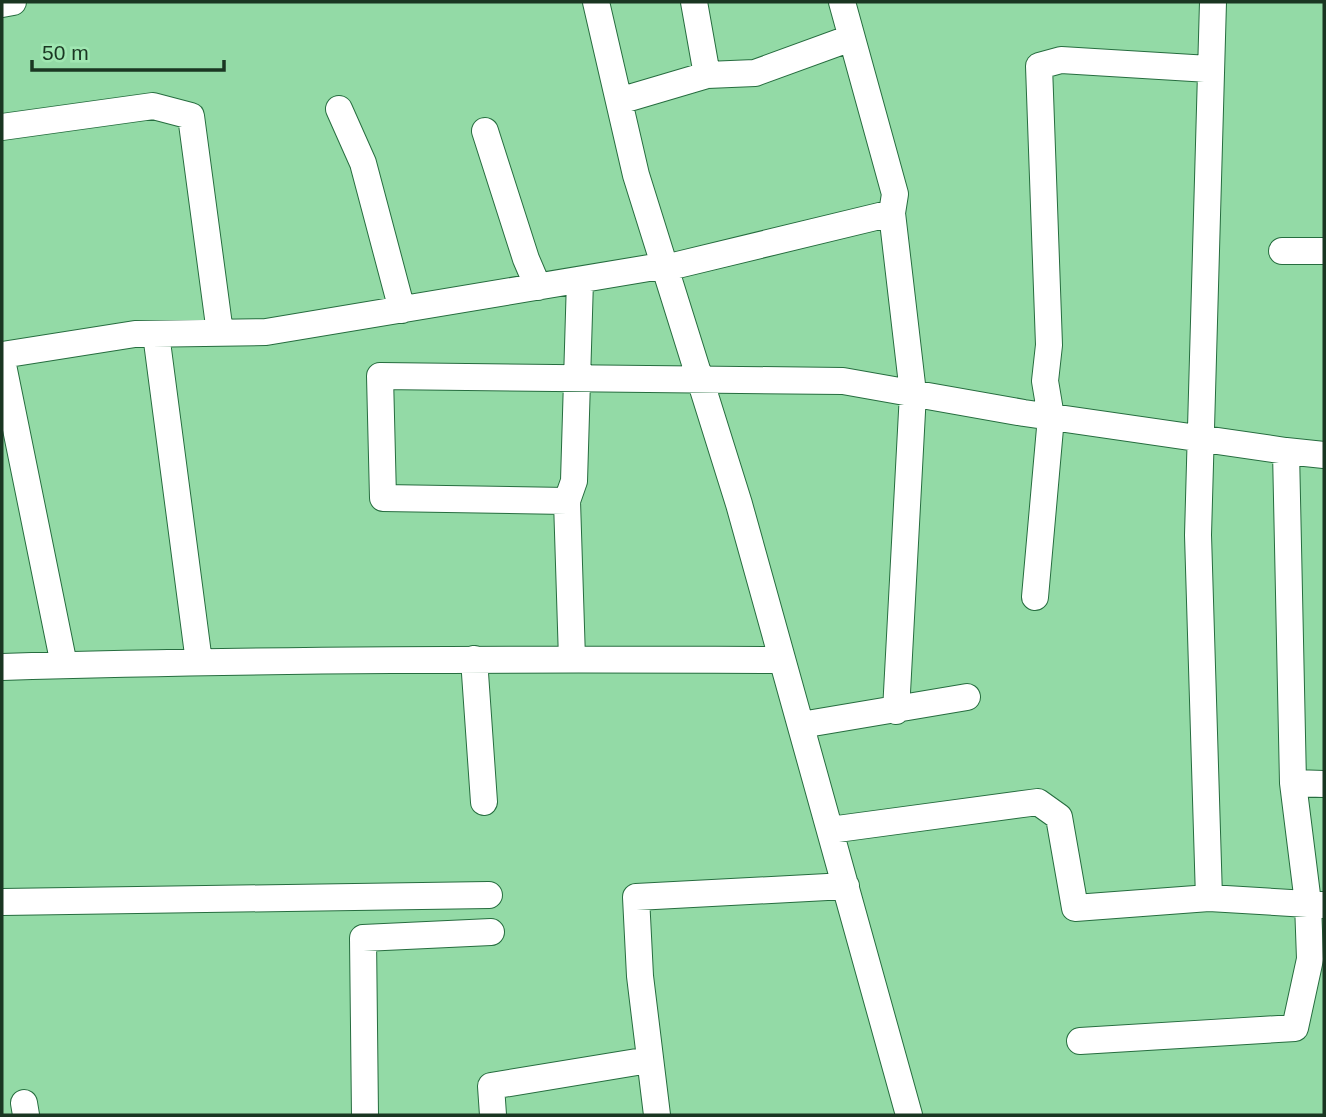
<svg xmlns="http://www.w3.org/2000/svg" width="1326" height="1117" viewBox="0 0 1326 1117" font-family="Arial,sans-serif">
	<rect width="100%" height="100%" fill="#93daa6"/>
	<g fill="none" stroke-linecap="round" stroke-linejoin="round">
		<defs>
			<path id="street" d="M596 2 636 175 739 504 909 1115
				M694 2 707 75
				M842 2 895 194 892 213 913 393 896 711
				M2 4 13 2
				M619 101 707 75 755 73 851 38
				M339 109 363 163 402 310
				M2 127 153 106 191 116 220 333
				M485 131 526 259 538 287
				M1282 251H1324
				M156 334 199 662
				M2 355 135 334 266 332 649 268H665L892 213
				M2 360 64 665
				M1324 455 1286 451 1293 783 1324 784
				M567 501 383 498 380 376 843 381 1024 413 1286 451
				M1035 597 1051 417 1045 381 1049 345 1039 66 1061 60 1209 69
				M474 659 484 802
				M572 659 567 501 574 481 580 280
				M2 667C262 659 522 659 782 660
				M801 725 967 697
				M830 830 1038 802 1059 817 1075 908 1209 898 1324 905
				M1209 898 1198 535 1213 2
				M2 902 489 895
				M1080 1041 1295 1028 1310 959 1308 903 1293 783
				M24 1103 26 1115
				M365 1115 363 938 491 932
				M493 1115 491 1086 649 1060
				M657 1115 640 976 636 897 846 886"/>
		</defs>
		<use href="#street" stroke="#266d3f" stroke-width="28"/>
		<use href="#street" stroke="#fff" stroke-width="26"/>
	</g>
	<rect width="1326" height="1117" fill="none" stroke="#1a3622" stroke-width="7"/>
	<path d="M32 60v10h192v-10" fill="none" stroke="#1a3622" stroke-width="3.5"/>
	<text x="42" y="60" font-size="21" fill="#1a3622" stroke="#a0e7b2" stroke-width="5" paint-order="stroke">50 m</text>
</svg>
